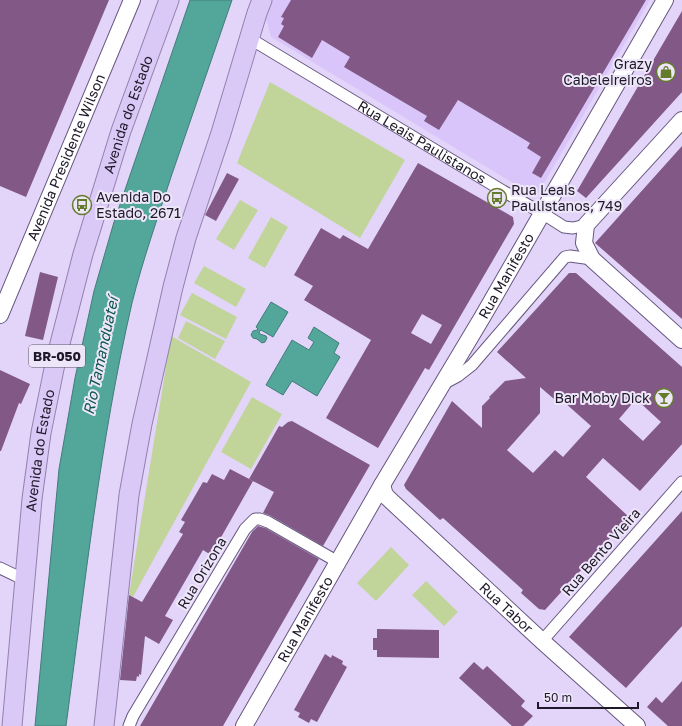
<svg xmlns="http://www.w3.org/2000/svg" width="682" height="726" viewBox="0 0 682 726" font-family="'Golos Text',sans-serif">
	<rect width="100%" height="100%" fill="#e3d5fa"/>
	<path fill="#dac5fa" d="M272 0H650L536 197 271 37 265 16Z"/>
	<path fill="#c1d499" d="M270 82 405 160 360 238 237 163Z
		M240 200 258 210 234 250 216 239Z
		M271 217 288 227 265 268 248 258Z
		M204 266 246 289 236 307 194 283Z
		M192 293 237 317 226 339 180 315Z
		M186 321 225 341 215 359 178 338Z
		M171 336 251 382 133 597 129 595Z
		M252 397 282 414 251 469 221 452Z
		M391 547 409 565 376 601 357 583Z
		M426 581 458 612 444 626 412 595Z"/>
	<path fill="#52a79a" stroke="#437c78" d="M190 0H232C212 58 192 116 172 174 158 217 143 259 132 303 100 442 85 584 66 726H35L59 469 75 378 94 291 114 222Z
		M271 302 288 312 273 337 261 330 259 332 260 334 266 336 267 338 265 342 262 343 257 339 253 338 251 335 253 331 257 330 258 329 256 327Z
		M314 327 339 343 334 353 340 357 317 396 292 381 283 395 266 385 292 340 309 350 314 342 308 338Z"/>
	<path fill="#825986" fill-rule="evenodd" d="M0 0H109L26 197 0 186Z
		M291 0H646L541 178 532 173 541 157 527 148 530 143 458 100 439 130 424 121 427 116 344 67 350 57 322 40 312 58 278 37 284 26 281 24 284 18 281 17Z
		M682 11V92L586 198 577 191Z
		M682 146V319L595 243Z
		M418 163 513 217 514 224 429 370 425 368 378 448 326 418 371 340 304 300 313 286 294 275 321 228 340 239 343 235 368 249ZM422 314 442 325 431 344 411 333Z
		M227 173 239 179 216 221 205 215Z
		M40 272 58 277 43 340 25 336Z
		M569 273H576L682 367V444L640 491 603 458 586 477 629 517 545 610 539 609 521 593 523 590 443 518 440 520 406 489 404 485 452 401 482 428V406L490 398 489 397 505 381 526 378 497 352ZM540 387 561 405 564 402 591 426 563 457 555 450 533 473 507 450 540 413ZM636 399 661 422 643 441 619 419Z
		M0 370 30 384 21 404 19 403 1 451H0Z
		M292 421 370 465 323 546 271 516 263 513 274 492 249 479 279 426 282 427 288 422Z
		M230 469 253 481 211 555 203 550 165 616 173 620 159 644 145 636 141 675 139 674V677L137 676 136 681 120 680 129 595 142 602 183 534 179 532 185 522 181 520 203 482 207 483 212 474 224 480Z
		M682 511V626L626 688 569 637Z
		M258 526 265 528 319 559 223 726H140L252 532Z
		M377 629 439 630V658L377 657V650H373V638H377Z
		M325 654 331 658 332 655 343 661 342 664 347 667 317 722 311 719 309 723 298 717 300 713 294 710Z
		M474 662 483 670 487 666 525 701 521 706 533 716 523 726H512L459 678Z
		M682 681V726H668L647 707 656 697 662 703Z"/>
	<g fill="none" stroke-linecap="round" stroke-linejoin="round">
		<defs>
			<g id="minor">
				<path id="s1" d="M249 38 503 191 542 213 564 227 573 228 586 225"/>
				<path d="M443 384 458 376 472 365 565 257 570 256 592 259"/>
				<path d="M0 568 25 580"/>
				<path d="M542 641 682 482"/>
				<path d="M129 726 133 716 245 529 255 519H260L268 522 338 562"/>
			</g>
			<g id="secondary">
				<path d="M682 120 586 225 584 243 592 259 682 340"/>
				<path id="s2" d="M0 315 132 0"/>
				<path id="s3" d="M382 485 385 495 388 498 542 641 637 726"/>
				<path id="s4" d="M244 726 382 485 483 316 665 0"/>
			</g>
			<g id="trunk">
				<path id="s5" d="M12 726 32 499 41 433 56 359 83 254 121 131 169 0"/>
				<path d="M104 726 129 495 142 424 173 287 186 238 221 133 257 13 262 0"/>
			</g>
		</defs>
		<use href="#minor" stroke="#67577f" stroke-width="13"/>
		<use href="#secondary" stroke="#67577f" stroke-width="18"/>
		<use href="#trunk" stroke="#9381ac" stroke-width="21"/>
		<use href="#minor" stroke="#fff" stroke-width="11"/>
		<use href="#secondary" stroke="#fff" stroke-width="16"/>
		<use href="#trunk" stroke="#dac8f6" stroke-width="19"/>
	</g>
	<defs>
		<symbol id="shop-ring" viewBox="-11 -11 22 22"><circle r="9.5" fill="#ede6f9" stroke="#657b2c" stroke-width="1.5"/><path d="M-5-2.5h2.3a2.7 3.5 0 0 1 5.4 0H5L5.5 6h-11ZM-1.5-2.5h3a1.5 2.3 0 0 0-3 0Z" fill="#657b2c"/></symbol>
		<symbol id="bus-ring" viewBox="-11 -11 22 22"><circle r="9.5" fill="#ede6f9" stroke="#657b2c" stroke-width="1.5"/><path d="M-5-6H5V4H4V6H2V4H-2V6H-4V4H-5ZM-3.5-4V0h7V-4ZM-3.5 1.2v1.5H-2V1.2ZM2 1.2v1.5H3.5V1.2Z" fill="#657b2c"/></symbol>
		<symbol id="bar-ring" viewBox="-11 -11 22 22"><circle r="9.5" fill="#ede6f9" stroke="#657b2c" stroke-width="1.5"/><path d="M-6-5H6L.8 .8V4.5H3.5V6h-7V4.5H-.8V.8Z" fill="#657b2c"/></symbol>
	</defs>
	<g fill-rule="evenodd">
		<use href="#shop-ring" x="655" y="61" width="22" height="22"/>
		<use href="#bus-ring" x="486" y="187" width="22" height="22"/>
		<use href="#bus-ring" x="71" y="194" width="22" height="22"/>
		<use href="#bar-ring" x="653" y="387" width="22" height="22"/>
	</g>
	<g text-anchor="middle" stroke-width="4" stroke-linejoin="round" paint-order="stroke">
		<rect fill="#ede6f9" stroke="#5d5667" stroke-width="1" x="29" y="345" width="56" height="22" rx="3"/>
		<g font-size="13" font-weight="bold" fill="#1f1828">
			<text x="57" y="361">BR-050</text>
		</g>
		<g font-size="14" fill="#1f1828" stroke="#ede6f9" text-anchor="end">
			<text x="652" y="69">Grazy<tspan x="652" dy="16">Cabeleireiros</tspan></text>
			<text x="511" y="195" text-anchor="start">Rua Leais<tspan x="511" dy="16">Paulistanos, 749</tspan></text>
			<text x="96" y="202" text-anchor="start">Avenida Do<tspan x="96" dy="16">Estado, 2671</tspan></text>
			<text x="650" y="403">Bar Moby Dick</text>
		</g>
		<g font-size="14" fill="#1f1828" stroke="#ede6f9">
			<text dy="5" stroke="none"><textPath href="#s5" startOffset="625">Avenida do Estado</textPath></text>
			<text dy="5" stroke="none"><textPath href="#s1" startOffset="202">Rua Leais Paulistanos</textPath></text>
			<text dy="5" stroke="none"><textPath href="#s2" startOffset="171">Avenida Presidente Wilson</textPath></text>
			<text dy="5" stroke="none"><textPath href="#s4" startOffset="521">Rua Manifesto</textPath></text>
			<text dy="5" stroke="none"><textPath href="#s5" startOffset="277">Avenida do Estado</textPath></text>
			<text transform="translate(601 552) rotate(-49)" y="5">Rua Bento Vieira</text>
			<text transform="translate(202 573) rotate(-59)" y="5">Rua Orizona</text>
			<text dy="5" stroke="none"><textPath href="#s3" startOffset="176">Rua Tabor</textPath></text>
			<text dy="5" stroke="none"><textPath href="#s4" startOffset="123">Rua Manifesto</textPath></text>
		</g>
		<g font-size="15" font-style="italic" fill="#0d574e" stroke="#ede6f9">
			<text transform="translate(101 356) rotate(-78)" y="5">Rio Tamanduateí</text>
		</g>
	</g>
	<path d="M538 702v6h100v-6" fill="none" stroke="#1f1828" stroke-width="2"/>
	<text x="544" y="702" font-size="12" fill="#1f1828" stroke="#ede6f9" stroke-width="3" paint-order="stroke">50 m</text>
</svg>
